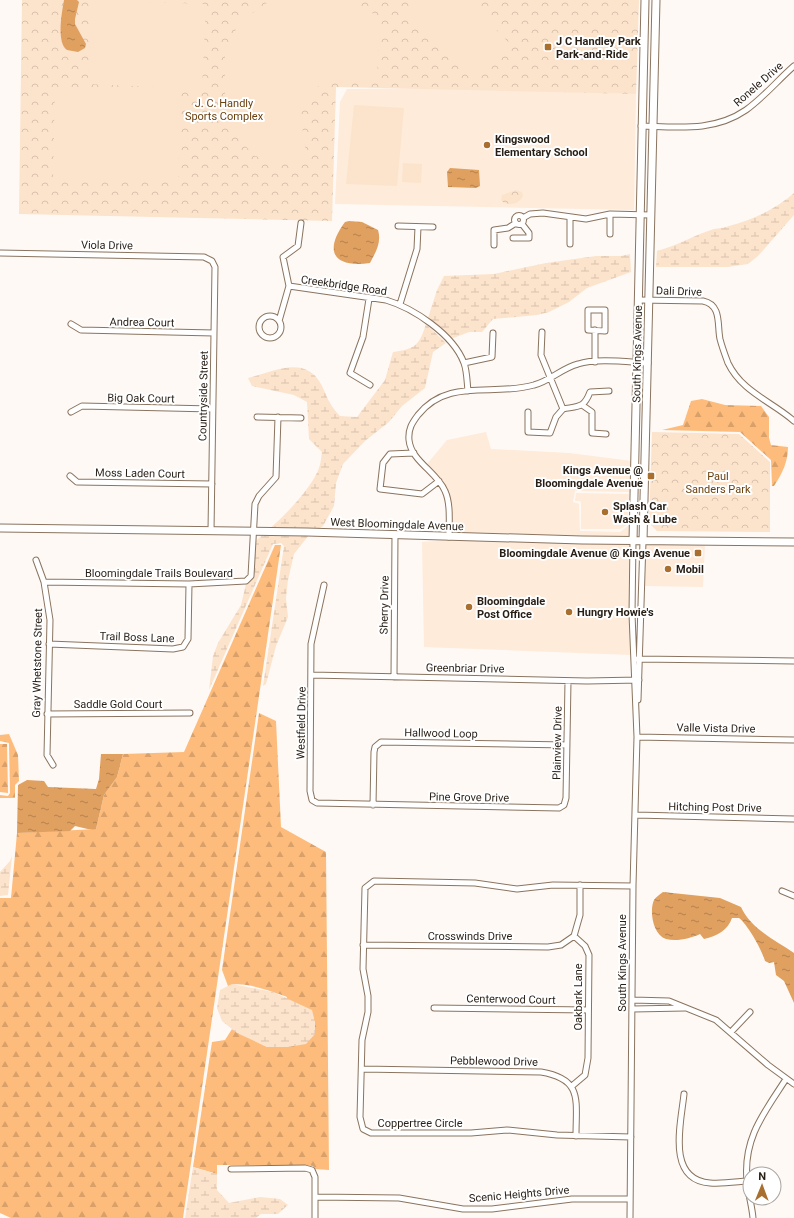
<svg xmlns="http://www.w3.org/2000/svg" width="794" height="1218" viewBox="0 0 794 1218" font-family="Roboto,sans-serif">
	<defs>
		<pattern id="forest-firs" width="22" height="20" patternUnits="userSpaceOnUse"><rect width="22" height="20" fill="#fdbc7b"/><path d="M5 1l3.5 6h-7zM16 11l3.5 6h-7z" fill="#d9a169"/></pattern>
		<pattern id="wetland-marsh" width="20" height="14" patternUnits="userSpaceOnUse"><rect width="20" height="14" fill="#fce3cc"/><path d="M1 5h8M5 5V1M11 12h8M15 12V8" fill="none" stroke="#d8c2ae"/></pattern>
		<pattern id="park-crowns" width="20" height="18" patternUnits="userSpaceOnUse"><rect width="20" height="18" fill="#fce3cc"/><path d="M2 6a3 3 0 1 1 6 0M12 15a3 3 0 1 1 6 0" fill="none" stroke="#d8c2ae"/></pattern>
		<pattern id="water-ripples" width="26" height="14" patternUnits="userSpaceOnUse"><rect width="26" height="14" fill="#e0a060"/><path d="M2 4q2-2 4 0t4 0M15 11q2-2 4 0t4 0" fill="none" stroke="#b6824e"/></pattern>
	</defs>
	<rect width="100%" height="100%" fill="#fef9f5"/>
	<path fill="#feebda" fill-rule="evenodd" d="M440 88 636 94 634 210 335 204 340 102 347 89Z
		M486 432 491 449 569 453 632 461 630 538 452 534 450 500 448 491 440 478 427 464 447 440ZM575 491 629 492 631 494 630 521 628 526 620 532 580 531 579 504 573 502Z
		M576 493 629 494 627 525 620 529H581V503L580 501H575Z
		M449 540 630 544 631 655 424 647 422 542Z
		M646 544 705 545 703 587 645 586Z"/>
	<path fill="url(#forest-firs)" d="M702 399 725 405 761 406 769 417V438L771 445 788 447C788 462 782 474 774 486H772L771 460 740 432 662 430 683 425 691 401Z
		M275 545H281L183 1218H11L0 1213V898H11L17 833 96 829 104 795 117 777 123 754 184 752Z
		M259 713 276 721 281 827 326 852 329 1170 315 1169 313 1166 305 1165H217V1174L193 1167 212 1042 225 1040 232 1029 267 1047 287 997C273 992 242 980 228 986L222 970Z
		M9 734 18 755 19 781 15 785V798H0V795L8 796 10 793 9 743 0 741V735Z
		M0 744H7L8 793 0 792Z"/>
	<path fill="url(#wetland-marsh)" d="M794 193V215L758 256 748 264 728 267H656L657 251C677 246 694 235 714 229 719 228 724 228 729 226 752 220 776 209 794 193Z
		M630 254 631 272 587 288 569 302 549 312 537 315 493 319 482 332H469L451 339 428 318 437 290 444 276 494 274 546 263 596 256H621Z
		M426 324 446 343 433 352 425 388 402 406 389 422 365 441 343 464 336 483 334 506 323 526 317 530 269 529C284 517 313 486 319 468 321 463 321 457 322 452L309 439 307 402 294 395 252 386 248 378C272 372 305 354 321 384 328 398 328 403 340 416L357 417 385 380 393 352C415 349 419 346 426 324Z
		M262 535H309L294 554 288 580 286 598 288 617 276 646 266 684 263 686 284 546 281 543 273 544 209 690 213 656 218 643 241 605 246 584 254 577 256 541Z
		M12 856 8 895 0 896V872L10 861Z
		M232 984 273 992 312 1010 315 1022V1034L306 1044 288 1047H267L237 1033 222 1021 217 1008 220 990Z
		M193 1167 217 1174V1190L229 1203 260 1197 280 1199 288 1205 278 1214H261L256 1218H185Z"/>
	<path fill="url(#park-crowns)" d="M22 0H639L636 94 336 87 332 221 19 214Z
		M516 190 522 192 523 196C519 204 512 205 504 203L501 200 502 195Z
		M652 432 739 434 770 462V532L657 531 649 523Z"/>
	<path fill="#fce3cc" d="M91 0 206 4 202 89 88 84Z
		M271 0 353 1 380 18 377 78H358L321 82 300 113 307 159 290 163 255 156 230 130 225 94V48L241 21Z
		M417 0H467L511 45 509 48 481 76 471 79 404 12Z
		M55 88 180 90 178 181 53 179Z
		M354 105 404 108 397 186 346 184Z
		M403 163 422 164 421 183 402 182Z"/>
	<path fill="url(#water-ripples)" d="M64 0H77L79 2 75 19V24L86 44 85 48 78 52 67 50C56 42 62 12 64 0Z
		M450 168 479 170 480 186 476 188 448 187 447 172Z
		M349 221 362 222 378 230C382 243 375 253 370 263 334 268 323 252 345 222Z
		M101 754H123L117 777 104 795 96 829C89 831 82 827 75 826L70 831 17 833 18 785 27 780 44 781 48 787 96 789 99 779Z
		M663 892 720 898 741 907C751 929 775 940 794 953V1003L784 981 776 975 774 962 769 963 765 961C762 950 748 925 739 918H732C728 930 717 936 704 939L700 934C691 938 677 942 666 939 653 935 649 911 654 900 656 897 660 894 663 892Z"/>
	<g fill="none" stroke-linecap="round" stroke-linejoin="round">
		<defs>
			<path id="minor" d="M641 126C678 127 714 132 746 110 763 98 778 80 794 66
				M514.5 220a4.5 4.5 0 1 1 9 0a4.5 4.5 0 1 1-9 0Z
				M523 218 530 214 543 213 586 219 610 214 651 215
				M398 226 433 227
				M610 234V214
				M513 238H529V233L522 224
				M570 244V218
				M494 245V230L508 228 516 223
				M0 253 204 257 212 261 215 267 211 531
				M289 286 386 300C413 308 453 334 464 363 467 371 467 382 468 391
				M369 299 363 337 350 373 370 385
				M638 300 703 301C722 305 717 325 720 339 722 347 725 355 728 363 742 392 771 401 794 421
				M400 304 417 249 418 227
				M588 310H605V331L588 330Z
				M259 327a11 11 0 1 1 22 0a11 11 0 1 1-22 0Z
				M279 321 289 286 283 257 298 246 301 223
				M71 324 81 330 214 333
				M595 330V362
				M542 332 541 355 563 409
				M464 363 492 357 493 333
				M582 405 592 412V433L606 434
				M563 409C579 406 584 408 590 392L609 391
				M71 412 82 406 212 409
				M528 412V432L550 433 556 417 563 409
				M257 417 301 418
				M414 453 390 454 383 463 380 489 422 494 439 481
				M70 476 77 482 212 484
				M449 537C449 523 451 504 445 491 437 472 411 461 409 440 408 429 412 423 418 415 448 377 493 397 534 385 550 381 562 368 578 364 596 358 628 362 648 363
				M36 560 44 582 50 620 47 755 53 765
				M44 582 189 584 246 581 251 576 255 504 259 496 276 477 278 417
				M324 585 311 644 310 791 312 800 317 803 559 808 564 805 566 798 568 681
				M49 644 173 649 183 647 188 639 189 584
				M637 659 794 661
				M311 675 587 681 639 680
				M394 677 395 534
				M638 700 643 541
				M47 714 190 713
				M637 737 794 740
				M373 805 374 752 375 747 381 742 567 745
				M636 815 794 819
				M782 891 794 896
				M574 936 580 915V885
				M363 945 548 947 561 945 574 936
				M633 1000 669 1001 716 1020 768 1065 794 1084
				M434 1008 588 1010
				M633 1009 685 1008
				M731 1032 750 1012
				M362 1069 541 1072C583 1079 576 1100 576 1136
				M572 1086 585 1075 588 1058 589 955 585 946 574 936
				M684 1094C681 1123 666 1180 710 1183 722 1184 735 1182 747 1181
				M631 1137 557 1135 507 1130 471 1133H371L363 1129 360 1117 362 1040 368 1012V996L363 969 365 888 374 881 475 883 517 889 553 885 633 886
				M231 1169 305 1168 312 1170 315 1177V1218
				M316 1197 399 1198 463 1209H492L572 1199H630
				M630 1218 633 886 637 737 632 614 633 541
				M753 1218C752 1206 748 1193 747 1181 743 1138 764 1113 786 1079"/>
			<path id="major" d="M0 528 307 532 582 540 794 542
				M633 541 645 0
				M643 541 656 0"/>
		</defs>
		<use href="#minor" stroke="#8a745f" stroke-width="7"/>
		<use href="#major" stroke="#8a745f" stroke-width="9"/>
		<use href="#minor" stroke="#fff" stroke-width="5"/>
		<use href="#major" stroke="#fff" stroke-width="7"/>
	</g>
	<g fill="#a96f2f" stroke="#fff" stroke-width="1.5">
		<rect x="544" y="43" width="8" height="8" rx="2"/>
		<circle cx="487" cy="145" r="4"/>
		<rect x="647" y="472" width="8" height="8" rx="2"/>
		<circle cx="605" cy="512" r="4"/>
		<rect x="694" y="549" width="8" height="8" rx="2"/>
		<circle cx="668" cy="569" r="4"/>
		<circle cx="469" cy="607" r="4"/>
		<circle cx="569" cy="612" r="4"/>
	</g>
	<g text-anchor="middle" stroke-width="4" stroke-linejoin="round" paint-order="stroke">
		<g font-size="11" font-weight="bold" fill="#271e15" stroke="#fff" text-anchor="start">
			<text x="556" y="45">J C Handley Park<tspan x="556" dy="13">Park-and-Ride</tspan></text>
			<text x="495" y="143">Kingswood<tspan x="495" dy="13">Elementary School</tspan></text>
			<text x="643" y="474" text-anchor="end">Kings Avenue @<tspan x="643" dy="13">Bloomingdale Avenue</tspan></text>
			<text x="613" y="510">Splash Car<tspan x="613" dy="13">Wash &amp; Lube</tspan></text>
			<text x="690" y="557" text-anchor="end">Bloomingdale Avenue @ Kings Avenue</text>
			<text x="676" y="573">Mobil</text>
			<text x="477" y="605">Bloomingdale<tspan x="477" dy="13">Post Office</tspan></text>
			<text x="577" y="616">Hungry Howie's</text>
		</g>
		<g font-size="11" fill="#271e15" stroke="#fff">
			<text transform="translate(758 84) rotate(-41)" y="4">Ronele Drive</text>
			<text transform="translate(107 245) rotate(1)" y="4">Viola Drive</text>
			<text transform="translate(344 285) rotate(8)" y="4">Creekbridge Road</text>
			<text transform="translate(679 291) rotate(2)" y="4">Dali Drive</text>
			<text transform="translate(142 322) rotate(1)" y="4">Andrea Court</text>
			<text transform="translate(637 354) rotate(-89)" y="4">South Kings Avenue</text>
			<text transform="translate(203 396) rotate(-89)" y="4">Countryside Street</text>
			<text transform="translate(141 398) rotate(1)" y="4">Big Oak Court</text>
			<text transform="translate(140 473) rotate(1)" y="4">Moss Laden Court</text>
			<text transform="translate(397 524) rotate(2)" y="4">West Bloomingdale Avenue</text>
			<text x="159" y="577">Bloomingdale Trails Boulevard</text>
			<text transform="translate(384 605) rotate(-89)" y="4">Sherry Drive</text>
			<text transform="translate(137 637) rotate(2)" y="4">Trail Boss Lane</text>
			<text transform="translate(37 663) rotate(-89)" y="4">Gray Whetstone Street</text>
			<text transform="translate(465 668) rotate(1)" y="4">Greenbriar Drive</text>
			<text x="118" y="708">Saddle Gold Court</text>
			<text transform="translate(301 723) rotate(-89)" y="4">Westfield Drive</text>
			<text transform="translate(716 728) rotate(1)" y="4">Valle Vista Drive</text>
			<text transform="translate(441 733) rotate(1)" y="4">Hallwood Loop</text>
			<text transform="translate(557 743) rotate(-89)" y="4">Plainview Drive</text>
			<text transform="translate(469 797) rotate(1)" y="4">Pine Grove Drive</text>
			<text transform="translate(715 807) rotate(1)" y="4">Hitching Post Drive</text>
			<text x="470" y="940">Crosswinds Drive</text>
			<text transform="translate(622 963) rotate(-90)" y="4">South Kings Avenue</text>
			<text transform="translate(578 997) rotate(-90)" y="4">Oakbark Lane</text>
			<text transform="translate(511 999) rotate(1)" y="4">Centerwood Court</text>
			<text transform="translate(494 1061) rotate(1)" y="4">Pebblewood Drive</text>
			<text x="420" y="1127">Coppertree Circle</text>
			<text transform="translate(519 1194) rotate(-5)" y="4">Scenic Heights Drive</text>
		</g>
		<g font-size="11" fill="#6b410f" stroke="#fff">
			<text x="224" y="107">J. C. Handly<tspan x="224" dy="13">Sports Complex</tspan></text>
			<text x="718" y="480">Paul<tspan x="718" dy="13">Sanders Park</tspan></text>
		</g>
	</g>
	<g transform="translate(762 1186) rotate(1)"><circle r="19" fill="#ffffff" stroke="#a9a5a1"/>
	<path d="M0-3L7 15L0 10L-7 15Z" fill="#a96f2f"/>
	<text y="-6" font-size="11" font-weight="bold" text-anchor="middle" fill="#271e15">N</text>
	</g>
</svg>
